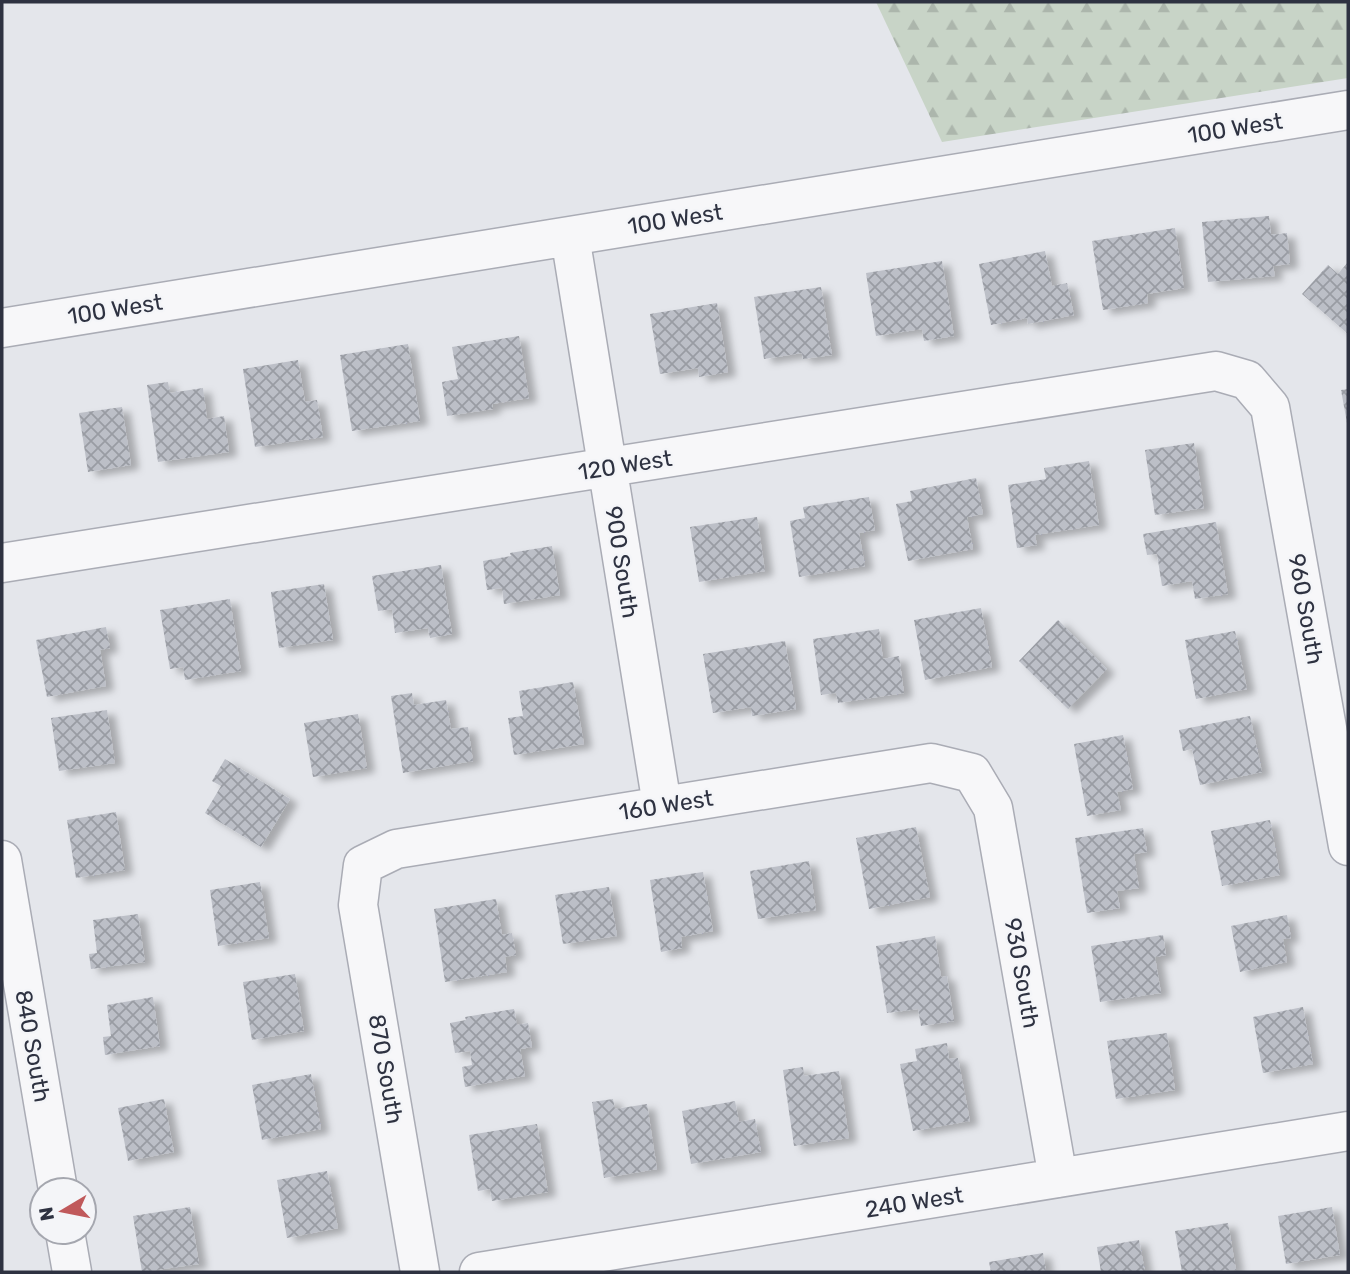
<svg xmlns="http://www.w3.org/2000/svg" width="1350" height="1274" viewBox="0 0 1350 1274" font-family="Rubik,sans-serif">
	<defs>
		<pattern id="forest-firs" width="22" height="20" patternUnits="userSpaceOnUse" patternTransform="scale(1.75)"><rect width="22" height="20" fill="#c8d4c7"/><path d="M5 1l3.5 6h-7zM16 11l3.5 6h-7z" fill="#acb6ac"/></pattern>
		<pattern id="building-cross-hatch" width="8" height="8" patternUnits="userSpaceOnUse" patternTransform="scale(1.75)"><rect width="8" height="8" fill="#bcbfc7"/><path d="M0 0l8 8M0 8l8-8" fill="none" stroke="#999ca3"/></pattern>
		<filter id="shadow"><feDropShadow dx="8" dy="4.5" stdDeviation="3.5" flood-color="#0004"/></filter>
	</defs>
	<rect width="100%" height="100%" fill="#e4e6eb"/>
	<path fill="url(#forest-firs)" d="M876 2H1348V78L942 142Z"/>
	<path fill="url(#building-cross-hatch)" filter="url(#shadow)" d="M1269 216 1271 235 1287 233 1290 264 1273 266 1275 276 1208 282 1202 222Z
		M1175 228 1184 288 1147 294 1148 303 1103 310 1092 241Z
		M1045 251 1052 286 1067 283 1074 315 1028 324 1027 318 991 325 979 264Z
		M942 261 954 336 924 341 922 329 876 336 866 273Z
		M1348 262V334L1302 294 1328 265 1338 274Z
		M821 287 832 355 803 359 802 353 764 359 754 297Z
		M717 303 728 372 699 377 698 368 660 374 650 314Z
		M519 336 529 398 492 404 493 409 447 416 442 382 458 379 452 347Z
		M408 344 420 421 352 431 340 355Z
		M298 360 305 402 317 400 323 437 255 447 243 369Z
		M168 382 170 393 203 388 207 419 224 416 229 452 158 462 147 385Z
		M1348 389V423H1347L1341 390Z
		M122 407 131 465 88 472 79 413Z
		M1194 443 1204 508 1155 515 1145 450Z
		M1089 461 1099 525 1035 535 1037 545 1017 548 1008 485 1046 479 1044 468Z
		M976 478 983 514 967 517 973 549 908 561 896 504 912 501 910 491Z
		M869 497 875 530 859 533 865 566 799 577 790 521 805 518 803 507Z
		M757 517 765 571 699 582 690 527Z
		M1216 522 1228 594 1195 599 1192 581 1162 586 1157 554 1147 555 1143 534Z
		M552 546 560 595 504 604 502 588 487 590 483 561 511 556 510 553Z
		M441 565 452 634 430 638 428 628 395 633 392 609 378 611 372 576Z
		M324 584 333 640 279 648 271 592Z
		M230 599 241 671 185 680 183 667 170 669 160 610Z
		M981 608 992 667 925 680 914 620Z
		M1058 620 1107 669 1068 709 1019 661Z
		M106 627 110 648 100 650 106 686 47 697 36 640Z
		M879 629 883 659 899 656 904 693 838 703 836 693 821 695 813 639Z
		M1235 631 1247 689 1196 699 1185 640Z
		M785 641 796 709 752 716 751 707 713 713 703 654Z
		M573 682 584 744 514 755 508 718 523 716 519 691Z
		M412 693 414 705 446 700 451 729 468 727 473 761 403 773 391 696Z
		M107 710 115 763 59 771 51 718Z
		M358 714 367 768 313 777 304 723Z
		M1250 716 1262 772 1200 785 1192 749 1183 751 1179 730Z
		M1123 735 1133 789 1117 792 1121 810 1087 816 1074 744Z
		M225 759 290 799 261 847 205 813 221 786 212 781Z
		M116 812 125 870 76 878 67 820Z
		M1270 820 1280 875 1222 886 1211 831Z
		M916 827 930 897 869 909 856 838Z
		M1143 828 1147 852 1134 854 1139 888 1117 891 1120 908 1087 913 1075 838Z
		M809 861 816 910 758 919 750 871Z
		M703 872 713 931 681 937 682 948 661 952 650 880Z
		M260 882 269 938 218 946 210 890Z
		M609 887 617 936 563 944 555 895Z
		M496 899 502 935 512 933 516 955 505 957 507 972 445 982 434 909Z
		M138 914 145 962 91 969 89 954 97 953 93 920Z
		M1287 915 1291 938 1283 939 1287 962 1240 972 1231 926Z
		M1163 935 1166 955 1155 957 1161 993 1100 1002 1091 946Z
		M935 936 941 977 947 976 954 1021 921 1026 918 1009 887 1013 876 946Z
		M295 974 304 1031 252 1040 243 982Z
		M153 997 160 1046 105 1055 103 1037 111 1036 107 1005Z
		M1303 1007 1313 1064 1263 1073 1253 1017Z
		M514 1009 517 1025 528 1023 532 1047 520 1049 525 1076 465 1087 462 1067 472 1065 470 1051 455 1053 450 1023 466 1020 465 1017Z
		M1167 1033 1175 1090 1116 1099 1107 1041Z
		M947 1043 949 1059 958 1058 970 1121 913 1131 900 1064 917 1061 915 1049Z
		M803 1067 804 1076 839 1071 849 1138 794 1146 783 1070Z
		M311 1074 321 1129 262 1140 252 1085Z
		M164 1099 174 1152 128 1161 118 1108Z
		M613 1099 615 1109 647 1104 657 1169 604 1178 592 1102Z
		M735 1101 739 1122 755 1119 761 1152 691 1164 682 1111Z
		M537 1124 548 1192 492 1201 490 1189 478 1191 469 1135Z
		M327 1171 338 1228 287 1238 277 1180Z
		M190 1207 199 1264 142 1272 133 1216Z
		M1332 1207 1340 1255 1286 1264 1278 1216Z
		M1228 1223 1236 1270 1182 1272 1175 1231Z
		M1139 1240 1145 1272H1101L1097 1247Z
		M1043 1253 1046 1272H991L989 1262Z"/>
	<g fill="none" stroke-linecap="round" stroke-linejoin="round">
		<defs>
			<path id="minor" d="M570 236 662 805
				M2 328 1348 110
				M2 563 1216 371 1247 380 1270 407 1348 846
				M2 860 58 1190
				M65 1232 72 1272
				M420 1272 358 905 363 865 396 849 931 763 972 773 993 808 1058 1178
				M479 1272 1348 1131"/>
		</defs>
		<use href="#minor" stroke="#aaacb5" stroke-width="41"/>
		<use href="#minor" stroke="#f7f7f9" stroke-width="38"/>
	</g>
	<g text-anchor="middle" stroke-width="5" stroke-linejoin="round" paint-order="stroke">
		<g font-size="23" fill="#2e3241" stroke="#f4f5f8">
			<text transform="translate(1235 128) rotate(-9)" y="8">100 West</text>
			<text transform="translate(675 219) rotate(-9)" y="8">100 West</text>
			<text transform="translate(115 309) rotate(-9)" y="8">100 West</text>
			<text transform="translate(625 465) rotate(-9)" y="8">120 West</text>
			<text transform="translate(622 562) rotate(81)" y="8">900 South</text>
			<text transform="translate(1306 609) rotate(80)" y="8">960 South</text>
			<text transform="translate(666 805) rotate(-9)" y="8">160 West</text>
			<text transform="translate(1022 973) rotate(80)" y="8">930 South</text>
			<text transform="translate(33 1046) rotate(80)" y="8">840 South</text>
			<text transform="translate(386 1069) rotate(80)" y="8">870 South</text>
			<text transform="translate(914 1202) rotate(-9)" y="8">240 West</text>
		</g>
	</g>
	<rect width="1350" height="1274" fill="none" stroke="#2e3241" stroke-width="7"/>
	<g transform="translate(63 1211) rotate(260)"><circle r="33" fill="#f4f5f8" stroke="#a5a7af" stroke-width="2"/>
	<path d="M0-5L12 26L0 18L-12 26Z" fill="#c0595b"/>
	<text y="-10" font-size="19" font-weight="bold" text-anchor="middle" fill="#2e3241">N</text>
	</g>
</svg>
